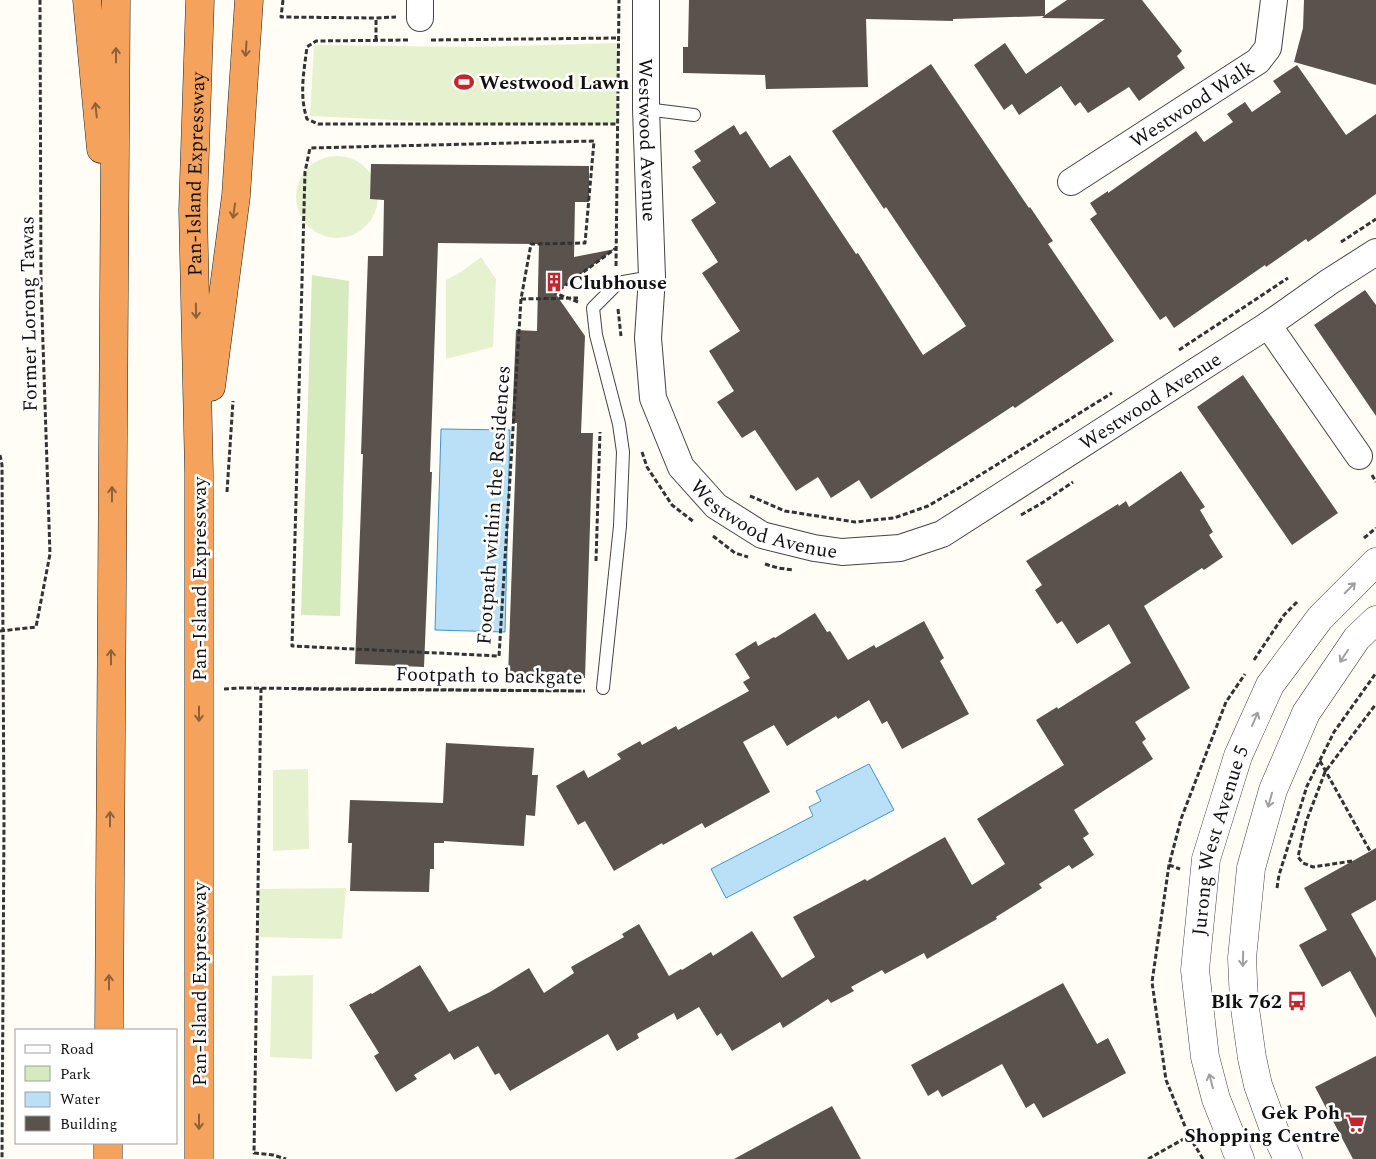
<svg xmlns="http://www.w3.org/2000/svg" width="1376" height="1159" viewBox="0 0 1376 1159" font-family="Spectral,serif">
	<rect width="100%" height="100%" fill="#fffdf5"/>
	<path fill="#d5ebbd" d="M312 275 349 281 340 616 301 615Z"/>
	<path fill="#e6f2cf" d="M618 43 616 124H480L310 116 314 45 476 47Z
		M296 197a41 41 0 1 1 82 0a41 41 0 1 1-82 0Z
		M481 257 496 279 493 347 446 359V280L461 272Z
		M308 769 309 849 273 851V770Z
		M346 888 342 939 258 937 259 889Z
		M313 975 312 1059 270 1057 272 976Z"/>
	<path fill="#b9e0f7" stroke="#3f96cf" d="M441 429 510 430 505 632 435 630Z
		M869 764 894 810 726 898 711 869 813 816 809 807 821 801 816 791Z"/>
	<path fill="#5a524d" d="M689 0H1045V15L1067 0H1142L1182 51 1177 56 1185 68 1139 101 1129 87 1088 113 1080 102 1075 106 1061 86 1019 115 1012 104 1004 110 974 65 1005 43 1026 74 1105 19 1042 18 1044 16 953 19V21L866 19 868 87 766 89 765 75 683 73V47H688Z
		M1304 0H1376V85L1294 62 1303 28Z
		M931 64 1029 208 1030 207 1053 241 1048 244 1114 341 1015 408 1013 406 871 499 859 480 831 498 818 477 796 491 755 430 742 438 717 402 734 391 709 351 740 331 702 273 718 262 691 220 716 203 692 167 701 161 694 151 734 125 740 135 746 131 770 168 790 155 856 254 858 253 923 355 966 326 886 207 884 209 832 131Z
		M1297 65 1346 135 1376 114V194L1308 242 1306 239 1266 267 1265 265 1174 328 1166 316 1160 320 1090 219 1097 214 1090 203 1108 191V193L1196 131 1204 142 1233 122 1227 114 1245 102 1252 112 1281 92 1273 81Z
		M371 164 589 166V202H575L574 257 615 249 555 293 585 336 581 433H593L585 678 508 676 517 423H512L516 330 537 331 539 244 438 243 430 472H432L424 667 355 664 363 454H361L368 256H383L384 200 370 199Z
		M1365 290 1376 305V416L1314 325Z
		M1243 375 1338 513 1292 545 1197 407Z
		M1181 471 1205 507 1200 510 1213 532 1209 535 1223 557 1204 570 1202 568 1144 606 1190 688 1135 722 1146 739 1142 742 1153 759 1074 810 1089 834 1083 838 1094 855 1072 869 1069 865 1039 884 1042 888 996 917 997 919 927 959 924 953 885 974 882 970 851 987 854 991 831 1003 828 999 783 1028 780 1022 732 1051 721 1033 717 1036 699 1007 677 1020 674 1013 637 1034 639 1038 617 1051 608 1034 510 1091 499 1073 495 1075 478 1046 454 1060 450 1053 414 1075 417 1079 396 1092 374 1056 379 1053 349 1005 371 993 372 994 420 965 449 1012 490 992 529 968 544 993 574 973 571 967 624 937 622 934 639 924 669 976 681 969 682 970 711 952 713 956 752 931 782 978 815 957 793 917 865 879 867 881 945 837 972 885 1005 864 977 819 1064 765 1036 720 1057 707 1058 709 1131 663 1109 624 1077 644 1062 621 1057 624 1035 590 1042 585 1026 561 1118 504 1119 506 1126 501 1129 507Z
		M815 613 827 632 830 631 848 660 874 645 876 648 924 621 944 658 940 661 969 714 902 749 887 721 882 724 869 700 838 719 836 716 787 746 774 725 743 742 770 792 705 828 702 823 663 845 662 843 614 871 585 821 578 825 556 786 584 770 588 778 621 759 617 754 640 741 642 745 676 726 678 730 749 691 743 682 750 678 735 654 756 641 758 646 774 637 775 638Z
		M446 743 534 748 532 775H538L535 816 526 815 524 846 444 841V843H434V869H430L429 892 350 891 352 843H348L350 800 443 803Z
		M1376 848V900L1351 914 1376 958V1018L1350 971 1322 987 1299 945 1327 930 1304 888Z
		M1063 983 1097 1044 1108 1038 1126 1073 1043 1118 1034 1103 1026 1108 1002 1064 942 1097 938 1090 928 1096 911 1065Z
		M1376 1056V1159H1353L1315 1087Z
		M832 1106 861 1159H734Z"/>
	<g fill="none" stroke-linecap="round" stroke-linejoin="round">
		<defs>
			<path id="service" d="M646 109 694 115
				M603 688 620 526 623 452 619 424 596 335 593 308 615 286 623 282 652 277"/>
			<g id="minor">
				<path id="s1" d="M646 0V109L652 277 648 338 653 398 681 467 716 506 762 535 814 548 842 552 900 548 942 534 1268 325 1329 282 1376 252"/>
				<path d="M420 18V0"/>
				<path id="s2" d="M1071 182 1258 61 1268 48 1274 0"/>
				<path d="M1268 325 1359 456"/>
			</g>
			<g id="tertiary">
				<path id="s3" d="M1240 1159 1216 1099 1205 1057 1195 970 1206 859 1238 756 1270 685 1320 618 1376 562"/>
				<path d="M1288 1159 1275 1132 1258 1085 1252 1058 1244 1001 1242 958 1251 868 1273 790 1306 713 1357 638 1376 620"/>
			</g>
			<g id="motorway">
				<path d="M87 0 101 149"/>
				<path d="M211 387 236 196 249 0"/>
				<path d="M109 1030 116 0"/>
				<path d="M108 1159V1143"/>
				<path id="s4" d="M199 1159V473L193 210 200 0"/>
			</g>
		</defs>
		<use href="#service" stroke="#444" stroke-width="14"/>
		<use href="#minor" stroke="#444" stroke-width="28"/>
		<use href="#tertiary" stroke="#444" stroke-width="29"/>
		<use href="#motorway" stroke="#222" stroke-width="29"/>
		<path stroke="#333" stroke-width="3" stroke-dasharray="5 2.5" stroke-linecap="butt" d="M283 0 281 17 376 18
			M376 40V18L396 17
			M408 40 316 41 307 47C304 71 299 95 307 119L318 124H618
			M431 40 618 38
			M1341 242 1376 219
			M616 266 619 0
			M521 299 499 656 292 646 305 172 310 148 594 141 585 243 531 244 521 299 578 298
			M578 302 555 293 616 248
			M618 309 621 336
			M1179 350 1288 278
			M642 452 647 467 672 505 694 522
			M0 455 2 465 4 820 2 1159
			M1372 475 1376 482
			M227 492 233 401
			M750 496 785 511 855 522 894 518 928 506 964 485 1112 393
			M1021 515 1042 503 1073 482
			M713 536 735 553 748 557
			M1364 538 1376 528
			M596 561 600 432
			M765 564 778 568 793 570
			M0 631 36 627 50 554 41 284 40 0
			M1254 660 1284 615 1298 601
			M261 688 254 1153 273 1155 286 1159
			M224 689 239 688 585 691
			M298 689 585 691
			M1320 761 1370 851
			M1352 861 1313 867 1303 863 1298 857 1306 822 1325 772 1376 704
			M1169 865 1180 869
			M1277 888 1279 875 1307 786 1334 732 1376 673
			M1148 1159 1189 1136 1203 1131
			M1203 1159 1189 1136 1166 1080 1152 982 1169 865 1181 819 1226 702 1245 674"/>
		<use href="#service" stroke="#fff" stroke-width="12"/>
		<use href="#minor" stroke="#fff" stroke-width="26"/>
		<use href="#tertiary" stroke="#fff" stroke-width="28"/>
		<use href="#motorway" stroke="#f5a25d" stroke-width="28"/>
	</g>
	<defs><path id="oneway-shaft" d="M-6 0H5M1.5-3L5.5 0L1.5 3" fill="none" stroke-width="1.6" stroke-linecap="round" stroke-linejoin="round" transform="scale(1.25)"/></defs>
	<g stroke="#8e613b">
		<use href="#oneway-shaft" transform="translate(246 49) rotate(94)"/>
		<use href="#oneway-shaft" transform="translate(116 55) rotate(-90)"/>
		<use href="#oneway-shaft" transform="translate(96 110) rotate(-96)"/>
		<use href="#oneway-shaft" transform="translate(234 211) rotate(98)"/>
		<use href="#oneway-shaft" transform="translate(196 311) rotate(89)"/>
		<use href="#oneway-shaft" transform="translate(112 494) rotate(-90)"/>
		<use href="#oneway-shaft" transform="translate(111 657) rotate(-90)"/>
		<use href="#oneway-shaft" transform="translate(199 714) rotate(90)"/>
		<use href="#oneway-shaft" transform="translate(110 819) rotate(-90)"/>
		<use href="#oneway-shaft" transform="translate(109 982) rotate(-90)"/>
		<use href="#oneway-shaft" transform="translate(199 1122) rotate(90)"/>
	</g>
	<g stroke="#a0a0a0">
		<use href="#oneway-shaft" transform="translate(1350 588) rotate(-45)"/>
		<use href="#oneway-shaft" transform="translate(1344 656) rotate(124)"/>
		<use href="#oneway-shaft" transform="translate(1255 719) rotate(-66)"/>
		<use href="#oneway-shaft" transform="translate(1270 800) rotate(106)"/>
		<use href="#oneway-shaft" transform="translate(1243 959) rotate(91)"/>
		<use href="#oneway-shaft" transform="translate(1211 1081) rotate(-105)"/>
	</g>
	<defs>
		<symbol id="stadium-bare" viewBox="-9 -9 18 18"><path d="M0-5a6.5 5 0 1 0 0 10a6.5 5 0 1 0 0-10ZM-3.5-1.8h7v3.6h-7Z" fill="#c4262e" stroke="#fff" stroke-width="2.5" paint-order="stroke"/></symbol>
		<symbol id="building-bare" viewBox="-9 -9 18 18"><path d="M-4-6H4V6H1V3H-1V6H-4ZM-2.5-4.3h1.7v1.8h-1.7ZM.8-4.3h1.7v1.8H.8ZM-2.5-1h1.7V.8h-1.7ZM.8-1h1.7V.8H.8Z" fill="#c4262e" stroke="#fff" stroke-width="2.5" paint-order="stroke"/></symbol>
		<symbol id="bus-bare" viewBox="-9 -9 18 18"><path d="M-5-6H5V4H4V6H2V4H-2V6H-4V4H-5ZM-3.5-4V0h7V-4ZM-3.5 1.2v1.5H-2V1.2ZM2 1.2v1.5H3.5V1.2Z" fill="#c4262e" stroke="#fff" stroke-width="2.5" paint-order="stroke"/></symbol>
		<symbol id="supermarket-bare" viewBox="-9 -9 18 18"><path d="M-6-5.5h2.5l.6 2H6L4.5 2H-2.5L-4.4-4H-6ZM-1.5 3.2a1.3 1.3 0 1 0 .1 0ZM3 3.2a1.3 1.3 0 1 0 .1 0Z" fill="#c4262e" stroke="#fff" stroke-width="2.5" paint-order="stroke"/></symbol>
	</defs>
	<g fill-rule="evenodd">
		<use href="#stadium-bare" x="450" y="68" width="28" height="28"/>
		<use href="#building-bare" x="540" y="268" width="28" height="28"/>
		<use href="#bus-bare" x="1283" y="987" width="28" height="28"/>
		<use href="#supermarket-bare" x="1341" y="1109" width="28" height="28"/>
	</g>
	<g text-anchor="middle" stroke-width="5" stroke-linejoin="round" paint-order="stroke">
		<g font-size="20" font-weight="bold" fill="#111" stroke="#fff" text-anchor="start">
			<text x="479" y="89">Westwood Lawn</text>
			<text x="569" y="289">Clubhouse</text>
			<text x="1282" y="1008" text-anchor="end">Blk 762</text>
			<text x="1340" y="1119" text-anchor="end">Gek Poh<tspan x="1340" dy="23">Shopping Centre</tspan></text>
		</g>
		<g font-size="20" fill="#111" stroke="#fff">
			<text dy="7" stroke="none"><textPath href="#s2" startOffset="144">Westwood Walk</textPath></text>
			<text dy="7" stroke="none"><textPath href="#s1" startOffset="140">Westwood Avenue</textPath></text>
			<text dy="7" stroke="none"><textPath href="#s4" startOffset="985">Pan-Island Expressway</textPath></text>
			<text transform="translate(28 314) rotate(-91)" y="7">Former Lorong Tawas</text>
			<text dy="7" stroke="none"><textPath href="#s1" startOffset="1011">Westwood Avenue</textPath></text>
			<text transform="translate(493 505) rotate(-86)" y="7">Footpath within the Residences</text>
			<text dy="7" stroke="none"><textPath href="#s1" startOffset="575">Westwood Avenue</textPath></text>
			<text transform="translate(199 579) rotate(-90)" y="7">Pan-Island Expressway</text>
			<text transform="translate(489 675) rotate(1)" y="7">Footpath to backgate</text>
			<text dy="7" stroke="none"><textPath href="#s3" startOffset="328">Jurong West Avenue 5</textPath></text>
			<text transform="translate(199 984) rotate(-90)" y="7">Pan-Island Expressway</text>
		</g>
	</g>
	<rect x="15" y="1029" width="162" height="115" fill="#ffffff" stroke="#a0a0a0"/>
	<rect x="25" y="1045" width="25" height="8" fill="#ffffff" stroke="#a0a0a0"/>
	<text x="60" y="1054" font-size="15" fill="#111111">Road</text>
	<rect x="25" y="1066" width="25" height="15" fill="#d5ebbd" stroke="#a0a0a0"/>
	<text x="60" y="1079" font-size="15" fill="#111111">Park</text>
	<rect x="25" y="1092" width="25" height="15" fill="#b9e0f7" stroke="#a0a0a0"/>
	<text x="60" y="1104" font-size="15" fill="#111111">Water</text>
	<rect x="25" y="1116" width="25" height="15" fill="#5a524d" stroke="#a0a0a0"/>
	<text x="60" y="1129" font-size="15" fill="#111111">Building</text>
</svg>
